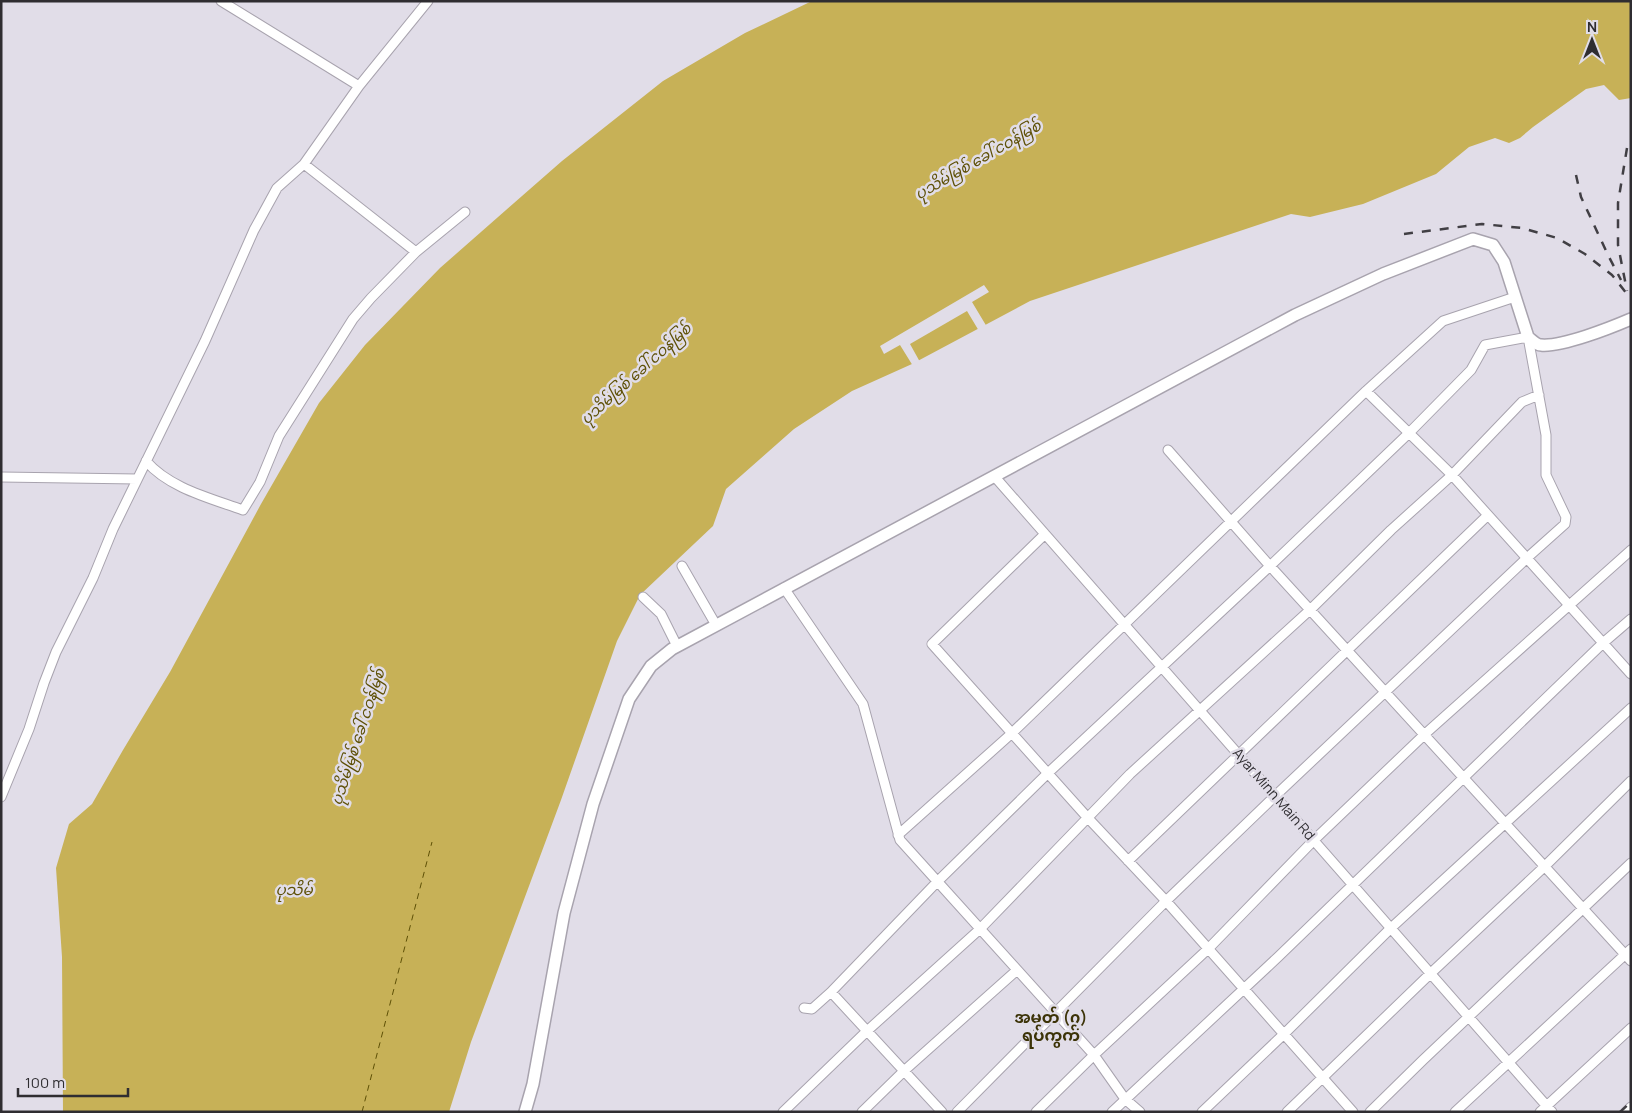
<svg xmlns="http://www.w3.org/2000/svg" width="1632" height="1113" viewBox="0 0 1632 1113" font-family="Manrope,'Noto Sans Myanmar',sans-serif">
	<rect width="100%" height="100%" fill="#e1dde8"/>
	<path fill="#c7b157" d="M812 1H1631V98L1619 100 1604 85 1586 89 1533 127 1520 138 1509 143 1495 138 1469 147 1436 174 1363 204 1310 217 1291 214 1030 301 912 364 852 391 794 429 726 489 713 526 640 595 617 641 561 800 471 1042 449 1112H63L62 957 56 868 69 824 92 804 123 750 170 672 261 504 319 403 365 345 440 268 562 161 663 81 745 33Z"/>
	<path fill="#e1dde8" d="M984 285 989 292 972 302 987 327 979 331 967 311 910 344 920 362 913 366 900 345 884 354 880 346Z"/>
	<g fill="none" stroke-linecap="round" stroke-linejoin="round">
		<path stroke="#5e5006" stroke-width="1" stroke-dasharray="6 5" stroke-linecap="butt" d="M362 1112 432 842"/>
		<defs>
			<path id="minor" d="M221 1 359 86
				M304 164 416 252
				M1366 391 1452 475 1631 674
				M1168 450 1270 566 1631 961
				M146 461C169 488 210 498 243 510L260 482 279 436 353 319 371 298 416 252 465 212
				M1 477 137 479
				M995 477 1552 1112
				M1045 534 932 644 1087 817 1166 901 1353 1112
				M682 566 716 625
				M784 588 863 704 900 840 1094 1055 1125 1099 1140 1112
				M643 597 661 614 677 646
				M1 797 29 729 44 683 56 652 93 578 113 529 205 341 254 230 277 188 304 164 359 86 428 1
				M898 835 1011 734 1366 391 1443 321 1515 297
				M1128 861 1488 515
				M831 992 937 882 1048 773 1270 566 1409 433 1471 370 1485 345 1528 337 1546 435V475L1566 517 1565 524 1527 558 1275 796 1166 901 957 1112
				M804 1008 812 1009 831 992 942 1112
				M783 1112 867 1031 980 929 1130 774 1311 609 1391 530 1452 475 1522 402 1539 395
				M862 1112 905 1070 1017 970
				M1036 1112 1094 1055 1208 949 1314 840 1425 734 1631 550
				M1112 1112 1278 957 1603 643 1631 619
				M1202 1112 1284 1034 1391 928 1631 708
				M1287 1112 1431 973 1544 867 1631 781
				M1370 1112 1423 1060 1631 863
				M1455 1112 1631 949
				M1540 1112 1631 1028
				M1626 1112 1631 1107"/>
			<path id="tertiary" d="M525 1112 533 1084 564 913 593 804 629 699 651 666 672 649 1295 315 1383 274 1473 239 1493 245 1504 262 1528 337C1532 340 1536 345 1541 345 1562 347 1610 328 1631 319"/>
		</defs>
		<use href="#minor" stroke="#a8a3ae" stroke-width="11"/>
		<use href="#tertiary" stroke="#a8a3ae" stroke-width="14"/>
		<use href="#minor" stroke="#fff" stroke-width="9"/>
		<use href="#tertiary" stroke="#fff" stroke-width="11"/>
		<path stroke="#413f44" stroke-width="2.5" stroke-dasharray="9 9" stroke-linecap="butt" d="M1627 148 1618 203V245L1627 291
			M1576 175 1581 197 1608 255 1621 280
			M1404 234 1482 224 1522 228 1557 238 1585 254 1612 275 1631 299
			M1620 1112 1631 1102"/>
	</g>
	<g text-anchor="middle" stroke-width="5" stroke-linejoin="round" paint-order="stroke">
		<g font-size="14" fill="#2f2d31" stroke="#e1dde8">
			<text transform="translate(1274 794) rotate(49)" y="5">Ayar Minn Main Rd</text>
		</g>
		<g font-size="15" font-style="italic" fill="#5e5006" stroke="#e1dde8">
			<text transform="translate(978 160) rotate(-30)" y="5">ပုသိမ်မြစ် ခေါ် ငဝန်မြစ်</text>
			<text transform="translate(636 374) rotate(-42)" y="5">ပုသိမ်မြစ် ခေါ် ငဝန်မြစ်</text>
			<text transform="translate(358 737) rotate(-72)" y="5">ပုသိမ်မြစ် ခေါ် ငဝန်မြစ်</text>
			<text x="294" y="895">ပုသိမ်</text>
		</g>
		<g font-size="16" font-weight="bold" fill="#3c3307" stroke="#e1dde8">
			<text x="1051" y="1023">အမှတ် (၇)<tspan x="1051" dy="18">ရပ်ကွက်</tspan></text>
		</g>
	</g>
	<rect width="1632" height="1113" fill="none" stroke="#2f2d31" stroke-width="5"/>
	<g transform="translate(1592 40)" stroke="#e1dde8" stroke-width="4" paint-order="stroke">
	<path d="M0-4L9 19L0 12L-9 19Z" fill="#2f2d31"/>
	<text y="-8" font-size="14" font-weight="bold" text-anchor="middle" fill="#2f2d31">N</text>
	</g>
	<path d="M18 1088v8h110v-8" fill="none" stroke="#2f2d31" stroke-width="2.5"/>
	<text x="25" y="1088" font-size="15" fill="#2f2d31" stroke="#e1dde8" stroke-width="4" paint-order="stroke">100 m</text>
</svg>
